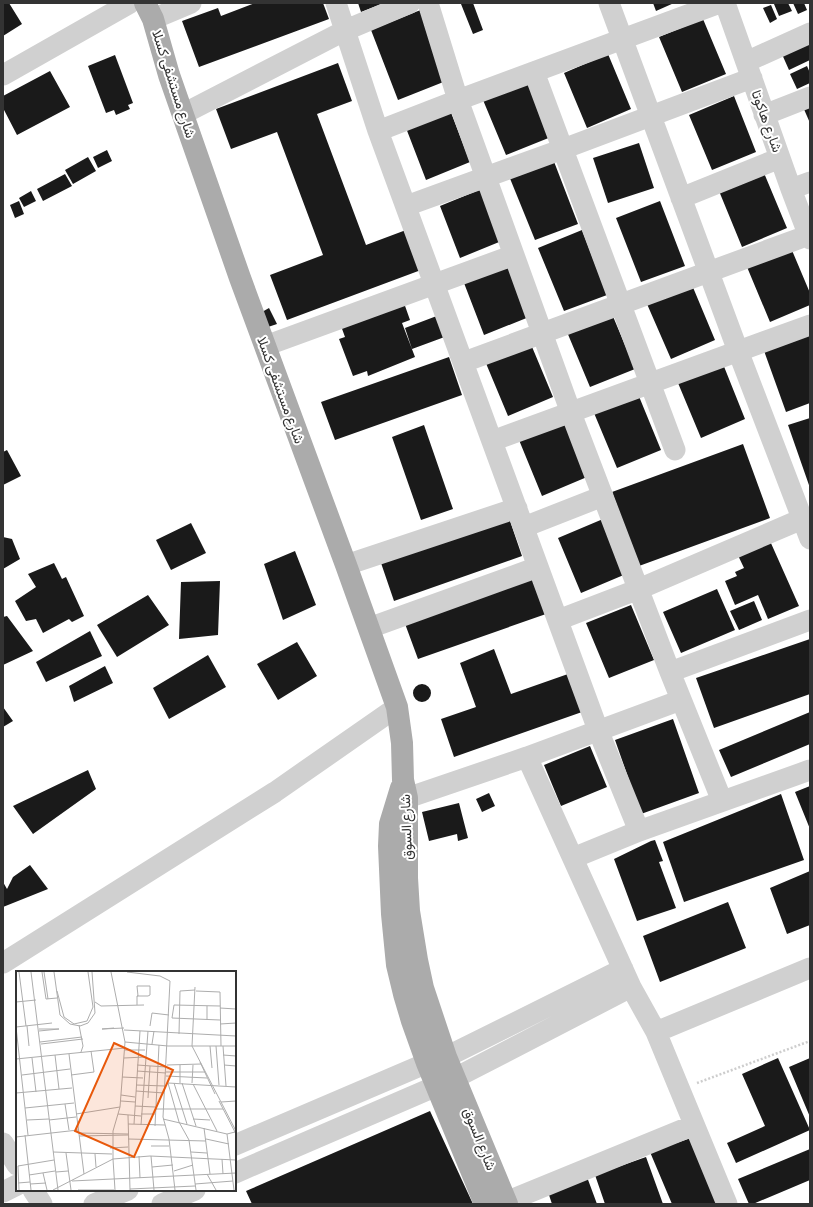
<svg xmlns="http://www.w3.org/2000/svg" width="813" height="1207" viewBox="0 0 813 1207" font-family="Manrope,Vazirmatn,sans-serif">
	<rect width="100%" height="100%" fill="#fff"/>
	<path fill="#1a1a1a" d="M3 3H9L22 24 3 36Z
		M255 3H323L329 19 199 67 182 21 218 8 221 16Z
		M358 3H384L361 12Z
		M463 3H473L483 30 473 34 461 4Z
		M653 3H674L656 11Z
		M776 3H788L792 11 779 16 774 4Z
		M793 3H804L807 10 798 14Z
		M771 5 777 19 770 23 763 8Z
		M423 9 451 79 398 100 371 30Z
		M703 19 726 74 682 92 659 37Z
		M810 41V60L789 70 781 52Z
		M608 54 631 109 587 128 564 73Z
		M115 55 133 103 128 105 130 109 116 115 114 110 106 113 88 66Z
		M338 63 352 101 317 114 366 245 406 230 421 270 287 320 270 275 323 255 277 132 231 149 216 109Z
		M807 66 810 73V83L797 89 790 74Z
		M50 71 70 107 17 135 3 108V96Z
		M527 82 551 137 506 155 483 100Z
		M734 96 756 152 712 170 689 115Z
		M810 104V123L803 107Z
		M450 110 470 162 426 180 406 128Z
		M639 143 654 188 608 203 593 158Z
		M107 150 112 161 98 168 93 157Z
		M88 157 96 171 73 184 65 170Z
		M553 159 578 224 535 240 509 176Z
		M764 173 787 228 742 247 719 191Z
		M65 174 72 186 43 201 37 189Z
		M484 188 504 240 460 258 440 206Z
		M31 191 36 201 24 207 19 198Z
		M19 201 24 214 15 218 10 205Z
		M660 201 685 266 641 282 616 218Z
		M582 230 607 295 564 311 538 248Z
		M791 248 810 293V305L770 322 747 267Z
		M508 266 529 317 484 335 464 283Z
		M692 285 715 340 671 359 647 304Z
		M404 303 410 320 402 323 415 357 368 376 367 371 353 376 339 339 345 337 341 326Z
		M269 308 277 324 268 327 262 312Z
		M442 314 450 335 412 349 405 328Z
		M612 314 635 369 590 387 567 332Z
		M810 333V403L786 412 763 348Z
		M530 342 553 397 508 416 485 361Z
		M449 357 462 395 335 440 321 402Z
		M723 364 745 419 701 438 678 383Z
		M638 394 661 450 617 468 594 413Z
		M810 418V488L788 425Z
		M564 422 587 477 542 496 519 440Z
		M424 425 453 509 421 520 392 437Z
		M743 444 770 518 639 566 612 492Z
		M7 450 21 476 3 485V452Z
		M509 518 522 556 394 601 381 563Z
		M603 519 626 574 581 593 558 538Z
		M191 523 206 553 171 570 156 540Z
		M766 532 799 606 768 619 758 595 735 605 725 581 737 576 735 572 744 568 734 547Z
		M3 537 12 539 20 559 3 569Z
		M295 551 316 605 283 620 264 564Z
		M54 563 62 579 66 577 84 616 72 622 69 619 43 633 36 619 26 621 15 601 36 587 28 574Z
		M532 576 546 614 418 659 404 621Z
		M220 581 218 635 179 639 181 582Z
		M717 589 735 630 681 653 663 612Z
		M148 595 169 625 117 657 97 625Z
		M754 601 762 620 739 630 730 611Z
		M631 605 654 660 609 678 586 623Z
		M7 616 33 651 3 665V617Z
		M90 631 102 656 46 682 36 662Z
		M810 639V694L714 728 696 678Z
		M297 642 317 676 278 700 257 664Z
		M494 649 511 694 568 674 582 712 454 757 441 719 476 707 460 663Z
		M208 655 226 687 169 719 153 688Z
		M105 666 113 683 74 702 69 686Z
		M413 693a9 9 0 1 1 18 0a9 9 0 1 1-18 0Z
		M3 707 13 721 3 727Z
		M810 712V744L731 777 719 750Z
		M673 719 699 793 641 814 615 740Z
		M590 746 607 787 561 806 544 765Z
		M88 770 96 789 33 834 13 806Z
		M810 786V829L795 792Z
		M489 793 495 806 482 812 476 799Z
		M781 794 804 860 684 902 663 842Z
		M459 803 468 838 458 841 457 834 429 841 422 812Z
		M655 840 663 861 659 862 676 908 637 921 614 859 651 841Z
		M30 865 48 889 3 907V882L7 889 13 877Z
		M810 871V925L787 934 770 888Z
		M728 902 746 948 660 982 643 936Z
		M778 1058 810 1130 736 1163 727 1143 765 1126 742 1074Z
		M810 1058V1117L789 1067Z
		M430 1111 473 1204H252L246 1191Z
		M691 1138 722 1204H672L650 1152Z
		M810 1149V1180L753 1204H749L738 1179Z
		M646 1157 663 1204H605L595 1175Z
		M587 1177 597 1204H552L548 1192Z"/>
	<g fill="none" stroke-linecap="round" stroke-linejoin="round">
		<path stroke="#cdcdcd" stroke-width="2.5" stroke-dasharray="2 2" stroke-linecap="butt" d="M697 1083 810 1041"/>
		<path stroke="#d0d0d0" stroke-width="21" d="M336 3 378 131 598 730 639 831
			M428 3 458 100 571 413 670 672 722 801
			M609 3 738 351 810 539
			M725 3 791 189 810 239
			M153 19 191 3
			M746 62 810 33
			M534 72 675 450
			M3 75 130 3
			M183 114 346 30 410 3
			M764 115 810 97
			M378 131 458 100 720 3
			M791 189 810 182
			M681 198 780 158
			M406 206 563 149 752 78
			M265 346 514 255
			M464 362 809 235
			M492 441 810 325
			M524 527 603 496
			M346 565 517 508
			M558 620 639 589 802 519
			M369 628 538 567
			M670 672 810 620
			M527 757 631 987 656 1032 727 1204
			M398 800 407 798 527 757 681 700
			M573 858 639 831 810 770
			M3 963 275 792 397 707
			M656 1032 810 968
			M3 1143 17 1165
			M235 1145 427 1063 446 1057 623 969
			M235 1173 455 1078 631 987
			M33 1190 42 1204
			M3 1192 17 1185
			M94 1204 128 1190
			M162 1204 195 1190
			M505 1204 506 1202 694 1125"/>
		<path stroke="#ababab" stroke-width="22" d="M145 3 153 19 169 75 240 278 346 565 397 707 402 743 403 780 407 798V878L409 911 417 960 423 988 446 1057 507 1204
			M401 788 390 824 389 846 392 914 397 965 404 994 412 1021 427 1063 485 1204"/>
	</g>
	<g text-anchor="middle" stroke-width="4" stroke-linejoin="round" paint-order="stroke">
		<g font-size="14" fill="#333" stroke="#fff">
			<text transform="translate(174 84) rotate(72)" y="5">شارع مستشفى كسلا</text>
			<text transform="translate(767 121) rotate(70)" y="5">شارع هاكوتا</text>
			<text transform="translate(281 390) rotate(70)" y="5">شارع مستشفى كسلا</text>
			<text transform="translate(406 827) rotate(-92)" y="5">شارع السوق</text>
			<text transform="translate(480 1139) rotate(68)" y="5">شارع السوق</text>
		</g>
	</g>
	<g transform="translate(16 971)">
		<rect width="220" height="220" fill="#fff"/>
		<path fill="none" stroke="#adadad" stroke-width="1" d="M3 1 10 55M15 1 42 219M26 1 30 28 41 27M28 1 32 28M38 1 44 44 54 53 64 55 72 52 79 42 76 1M95 1 109 71M111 1 144 5 154 10 147 146 153 168 159 219M179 16 176 75 220 160M41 20 48 46 58 53 71 50 77 36 72 1M180 20 204 21 205 75M0 31 20 29M79 31 85 35 128 34M121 34V25H122L121 15H134V24L132 25H121M191 35V49M204 35 158 34 156 47 204 49M204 37 220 38M204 53 220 52M63 54 67 75 65 81M11 55 13 75M134 55 136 42 153 44M0 56 12 164M0 56 36 52M23 58H43M86 58 108 57M86 58 98 57M108 59 220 65M23 60 43 58M163 63 164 20 179 19M24 71 66 66M25 73 67 68M136 73 138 60M194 75 196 97M200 75 203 114M207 75 210 115M109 79H129M53 83 68 203M39 84 43 118M207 84 220 85M16 87 20 121M108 87 129 86M0 88 109 77M184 91 199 123M121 94 150 96M151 94 185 93M208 94 220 95M121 100 150 102M150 101H189M6 104 54 98M55 104 78 101 75 80M150 105 191 107M106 106 127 107M152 112 163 151 173 169 180 219M152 112 220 116M158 112 171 153M164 112V94M166 112 180 155M176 112 177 94M177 113 201 160M120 114 149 115M120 120 148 122M0 122 56 117M105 124 119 126M132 127 134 95M105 130 119 131M203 130 220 163M205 131 220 130M49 133 53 159M119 135 139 136M9 137 58 132M139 138H207M60 143 104 136M102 143 125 145M125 143H139M112 144 114 219M147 148 211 163 219 161M177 148 194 149M11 149 33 148M33 149 60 146M112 153 149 154M118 153 124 60M125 154 132 60M139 155 143 74M188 157 194 203M63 162 112 163M211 163 218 219M9 164 15 219M63 165 112 164M0 166 62 159M112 168 190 170M190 168 213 173M135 175H153M94 177 112 176M37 181 96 183M175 181 191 182M50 182 55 219M79 183 80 196M123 185 124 207M135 185 138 219M206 188 207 203M136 196 157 194M158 200 177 194M40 201 52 200M27 202 31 219M191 203 200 219M13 204 39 200M56 210 220 202M2 212 14 211M14 213 30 212M179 213 217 210M114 218 179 215M3 219 2 195 38 189M37 219 97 188V160L104 136 109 71 152 75H220M62 219H98M99 219 97 188 134 185 220 189"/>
		<path fill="#e8590c" fill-opacity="0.15" stroke="#e8590c" stroke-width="2" d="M98 72 157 99 118 186 59 160Z"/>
		<rect width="220" height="220" fill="none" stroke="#333" stroke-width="2"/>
	</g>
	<rect width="813" height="1207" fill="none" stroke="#333333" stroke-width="8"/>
</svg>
